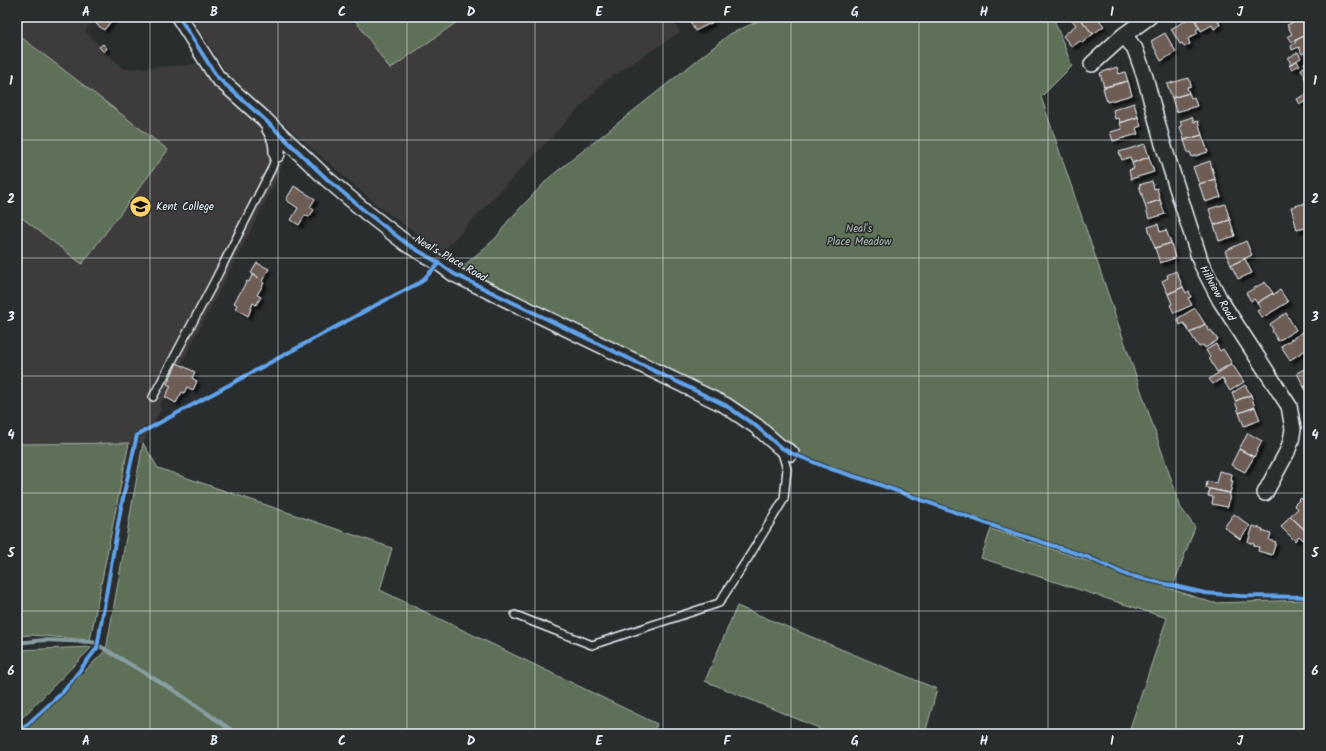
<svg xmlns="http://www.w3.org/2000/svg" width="1326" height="751" viewBox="0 0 1326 751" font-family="Kalam,sans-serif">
	<defs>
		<filter id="shadow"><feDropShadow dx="3.5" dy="3.5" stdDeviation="1" flood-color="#0009"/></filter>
	</defs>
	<rect width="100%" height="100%" fill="#2a2d2e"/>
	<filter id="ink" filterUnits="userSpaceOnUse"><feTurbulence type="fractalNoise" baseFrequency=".025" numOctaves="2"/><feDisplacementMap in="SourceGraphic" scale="8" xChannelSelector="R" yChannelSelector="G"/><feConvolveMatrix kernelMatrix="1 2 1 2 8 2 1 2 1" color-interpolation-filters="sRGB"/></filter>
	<g filter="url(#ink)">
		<path fill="#3e3b3a" d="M17 17H96L85 31 123 69 188 65 200 62 269 126 283 152V163L277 179 218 294 159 406 161 409 143 443 17 444Z
			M191 17H670L680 32 605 81 442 252 377 205 229 76Z"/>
		<path fill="#5f7058" stroke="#a4b0a8" d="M353 17H453L457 22 390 69Z
			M767 17H1053L1072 66 1041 97 1181 508 1195 527 1173 586 1138 578 1213 603 1309 600V734H1128L1167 618 981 558 991 529 1115 570 1087 557 958 514 872 482 828 468 780 447 756 426 454 274 496 238 508 221 550 177 730 34Z
			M17 34 168 150 82 264 17 214Z
			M129 443 90 640 32 635 17 636V444Z
			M143 443 158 468 392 548 380 590 657 724 653 734H21L106 650Z
			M737 606 937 689 925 734H817L819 728 705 681Z
			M92 647 17 723V650Z"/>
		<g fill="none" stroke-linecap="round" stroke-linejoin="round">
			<path stroke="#889ea2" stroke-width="4" d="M17 643 44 640 93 642 178 693 237 734"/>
		</g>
		<path fill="#6e5d55" stroke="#e8f1f8" filter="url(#shadow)" d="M101 17H110L113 19 104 30 96 24Z
			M688 17H710L713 22 695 31Z
			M1076 17H1079L1093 34 1082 43 1080 41 1072 47 1063 36 1076 25 1072 20Z
			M1087 17H1097L1104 26 1093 34 1082 21Z
			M1194 17H1217L1220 25 1214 29 1212 25 1201 31Z
			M1282 17H1294L1285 22Z
			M1303 17H1304L1308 25 1306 26 1309 29V33L1292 42 1288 36 1292 34 1287 25Z
			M1190 18V20L1194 18 1199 28 1196 30 1198 33 1188 39 1190 44 1184 47 1182 43 1180 44 1171 29Z
			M1165 33 1176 52 1161 61 1151 41Z
			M1309 33V50L1302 54 1299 47 1292 50 1291 46 1296 42 1295 41Z
			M103 44 107 48 104 52 99 47Z
			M1298 52 1301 58 1291 64 1288 58Z
			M1309 60V74L1305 76 1301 69 1306 66 1304 63Z
			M1297 61 1300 65 1292 69 1289 65Z
			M1117 67 1119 74 1125 72 1128 81 1104 87 1100 73Z
			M1309 74V86L1304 77Z
			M1189 78 1191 86 1187 87 1189 93 1172 98 1167 84Z
			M1128 81 1132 95 1107 102 1103 88Z
			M1189 93 1191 98 1194 97 1197 106 1176 112 1172 98Z
			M1309 93V100L1300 104 1297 99Z
			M1134 103 1138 117 1120 123 1119 118 1115 119 1113 110Z
			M1138 117 1141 126 1136 128 1138 134 1113 141 1110 132 1122 129 1120 123Z
			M1192 117 1194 122 1198 121 1202 135 1184 140 1180 127 1182 126 1180 121Z
			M1202 135 1208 152 1192 157 1190 152 1188 153 1184 140Z
			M1145 144 1149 157 1132 163 1130 157 1122 160 1119 152Z
			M1149 157 1154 172 1131 179 1129 170 1134 169 1132 163Z
			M1210 161 1215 179 1199 184 1193 167Z
			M1215 179 1221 197 1205 202 1199 184Z
			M1152 181 1154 189 1157 188 1160 200 1145 205 1139 185Z
			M294 186 315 199 310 207 314 210 309 217 305 215 299 225 291 220 298 208 286 200Z
			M1160 200 1165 214 1149 219 1145 205Z
			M1306 203 1309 216V227L1297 230 1291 207Z
			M1225 204 1230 220 1214 225 1209 209Z
			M1230 220 1235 236 1219 241 1214 225Z
			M1158 224 1160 232 1166 230 1171 243 1155 248 1148 227Z
			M1246 241 1252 255 1231 265 1225 251Z
			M1171 243 1175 258 1160 263 1155 248Z
			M1245 259 1252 273 1238 279 1231 265Z
			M257 263 269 269 262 281 264 283 257 295 261 297 256 305 253 303 248 316 235 308 237 305 234 303 247 281 249 282 252 275 258 278V277L251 273Z
			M1176 271 1183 287 1168 294 1162 281 1168 278 1167 275Z
			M1265 282 1273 293 1257 303 1254 299 1251 301 1246 293Z
			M1183 287 1186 293 1189 291 1191 297 1188 298 1192 305 1174 313 1170 305 1172 304 1168 294Z
			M1280 290 1288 302 1262 318 1257 311 1261 309 1257 303 1273 293V295Z
			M1195 308 1205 324 1190 333 1184 323 1180 325 1177 319Z
			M1286 313 1296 330 1278 341 1272 331 1273 330 1270 324Z
			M1205 324 1209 331 1211 330 1218 340 1205 348 1203 345 1199 347 1190 333Z
			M1303 332 1309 341V348L1290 360 1281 346Z
			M1216 344 1220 351 1223 349 1232 363 1217 372 1209 358 1210 357 1206 350Z
			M177 363 195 372 192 378 197 381 193 390 187 387 184 393 182 392 176 403 165 397 171 386 167 384Z
			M1232 364 1244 382 1230 391 1222 378 1213 384 1209 379Z
			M1309 366V385L1304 387 1297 373Z
			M1245 385 1251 395 1235 401 1232 393Z
			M1309 385V397L1304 387Z
			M1251 395 1255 407 1239 413 1235 401Z
			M1255 407 1260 420 1244 426 1239 413Z
			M1248 433 1262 441 1254 457 1239 449Z
			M1239 449 1254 457 1245 472 1231 465Z
			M1219 471 1232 474 1231 481H1233L1230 493 1206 488 1207 481 1216 483Z
			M1309 481V502L1303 499 1306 492 1304 491Z
			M1210 489 1230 493 1228 507 1212 504 1213 497 1208 496Z
			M1301 498 1309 506V528L1306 531 1290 516 1298 509 1294 505Z
			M1234 514 1250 526 1240 539 1224 527Z
			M1290 516 1309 534 1303 540 1299 536 1295 541 1281 527Z
			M1253 526 1263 529 1262 531 1271 534 1269 540 1276 542 1272 555 1258 551 1259 547 1254 546V544L1248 542Z"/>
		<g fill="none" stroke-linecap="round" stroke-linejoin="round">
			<defs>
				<path id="service" d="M153 397 212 286 271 170 277 154
					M515 615 592 645 719 603 750 555 784 499 787 469 781 450"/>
				<path id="minor" d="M179 17 217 77 263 118 327 179 366 212 407 244 439 263 454 274 725 405 756 426 780 447 791 453
					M1124 35 1135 49 1145 77 1163 144 1201 263 1220 300 1289 406 1293 429 1291 441 1287 452 1265 493
					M1092 64 1124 35 1149 17
					M270 129C276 138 277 144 277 154"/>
			</defs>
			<use href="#service" stroke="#e8f1f8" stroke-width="10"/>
			<use href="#minor" stroke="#e8f1f8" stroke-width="18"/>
			<use href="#service" stroke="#2a2d2e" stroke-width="7"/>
			<use href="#minor" stroke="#2a2d2e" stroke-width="15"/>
			<defs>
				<path id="cycleway" d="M179 17 217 77 263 118 327 179 366 212 407 244 439 263 454 274 725 405 756 426 780 447 791 453 828 468 872 482 1002 529 1087 557 1127 575 1205 593 1240 596 1309 597
					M17 734 63 692 97 648 121 507 137 435 376 305 421 282 439 263"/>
			</defs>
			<use href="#cycleway" stroke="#2a2d2e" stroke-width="6"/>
			<use href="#cycleway" stroke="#60a3ed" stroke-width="4"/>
		</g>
	</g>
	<path fill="none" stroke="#e8f1f8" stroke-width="1" stroke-opacity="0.55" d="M150 17V734M278 17V734M407 17V734M535 17V734M663 17V734M791 17V734M919 17V734M1048 17V734M1176 17V734M17 140H1309M17 258H1309M17 376H1309M17 493H1309M17 611H1309"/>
	<defs>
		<symbol id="school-disc" viewBox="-11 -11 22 22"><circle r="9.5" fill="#ffd166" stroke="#2a2d2e"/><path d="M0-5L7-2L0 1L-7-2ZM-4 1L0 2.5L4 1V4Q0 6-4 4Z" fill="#111"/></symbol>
	</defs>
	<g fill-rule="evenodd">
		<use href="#school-disc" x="128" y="194" width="25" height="25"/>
	</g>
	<g text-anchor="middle" stroke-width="3" stroke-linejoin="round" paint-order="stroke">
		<g font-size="11" fill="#e8f1f8" stroke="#2a2d2e" text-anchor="start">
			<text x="156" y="210">Kent College</text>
		</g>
		<g font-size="11" fill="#aab7b0" stroke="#2a2d2e">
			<text x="859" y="232">Neal's<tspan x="859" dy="13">Place Meadow</tspan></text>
		</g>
		<g font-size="11" fill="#e8f1f8" stroke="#2a2d2e">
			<text transform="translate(451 258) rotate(30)" y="4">Neal's Place Road</text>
			<text transform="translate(1218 293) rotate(61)" y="4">Hillview Road</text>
		</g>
	</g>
	<rect width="1326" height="751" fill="none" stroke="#2a2d2e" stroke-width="44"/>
	<rect x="22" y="22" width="1282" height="707" fill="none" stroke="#e8f1f8" stroke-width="1.5"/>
	<g font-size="13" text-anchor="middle" font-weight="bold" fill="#e8f1f8">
		<text x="86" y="16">A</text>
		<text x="214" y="16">B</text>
		<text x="342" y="16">C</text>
		<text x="471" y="16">D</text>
		<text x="599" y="16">E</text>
		<text x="727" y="16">F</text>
		<text x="855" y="16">G</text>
		<text x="984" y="16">H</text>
		<text x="1112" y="16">I</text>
		<text x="1240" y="16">J</text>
		<text x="11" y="85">1</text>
		<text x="1315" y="85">1</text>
		<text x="11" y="203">2</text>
		<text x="1315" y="203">2</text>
		<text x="11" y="321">3</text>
		<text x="1315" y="321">3</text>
		<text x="11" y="439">4</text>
		<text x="1315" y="439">4</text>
		<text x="11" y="557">5</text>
		<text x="1315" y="557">5</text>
		<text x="11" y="675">6</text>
		<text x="1315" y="675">6</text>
		<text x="86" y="745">A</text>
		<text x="214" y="745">B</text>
		<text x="342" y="745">C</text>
		<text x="471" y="745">D</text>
		<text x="599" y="745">E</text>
		<text x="727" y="745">F</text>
		<text x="855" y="745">G</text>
		<text x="984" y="745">H</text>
		<text x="1112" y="745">I</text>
		<text x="1240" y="745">J</text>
	</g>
</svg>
